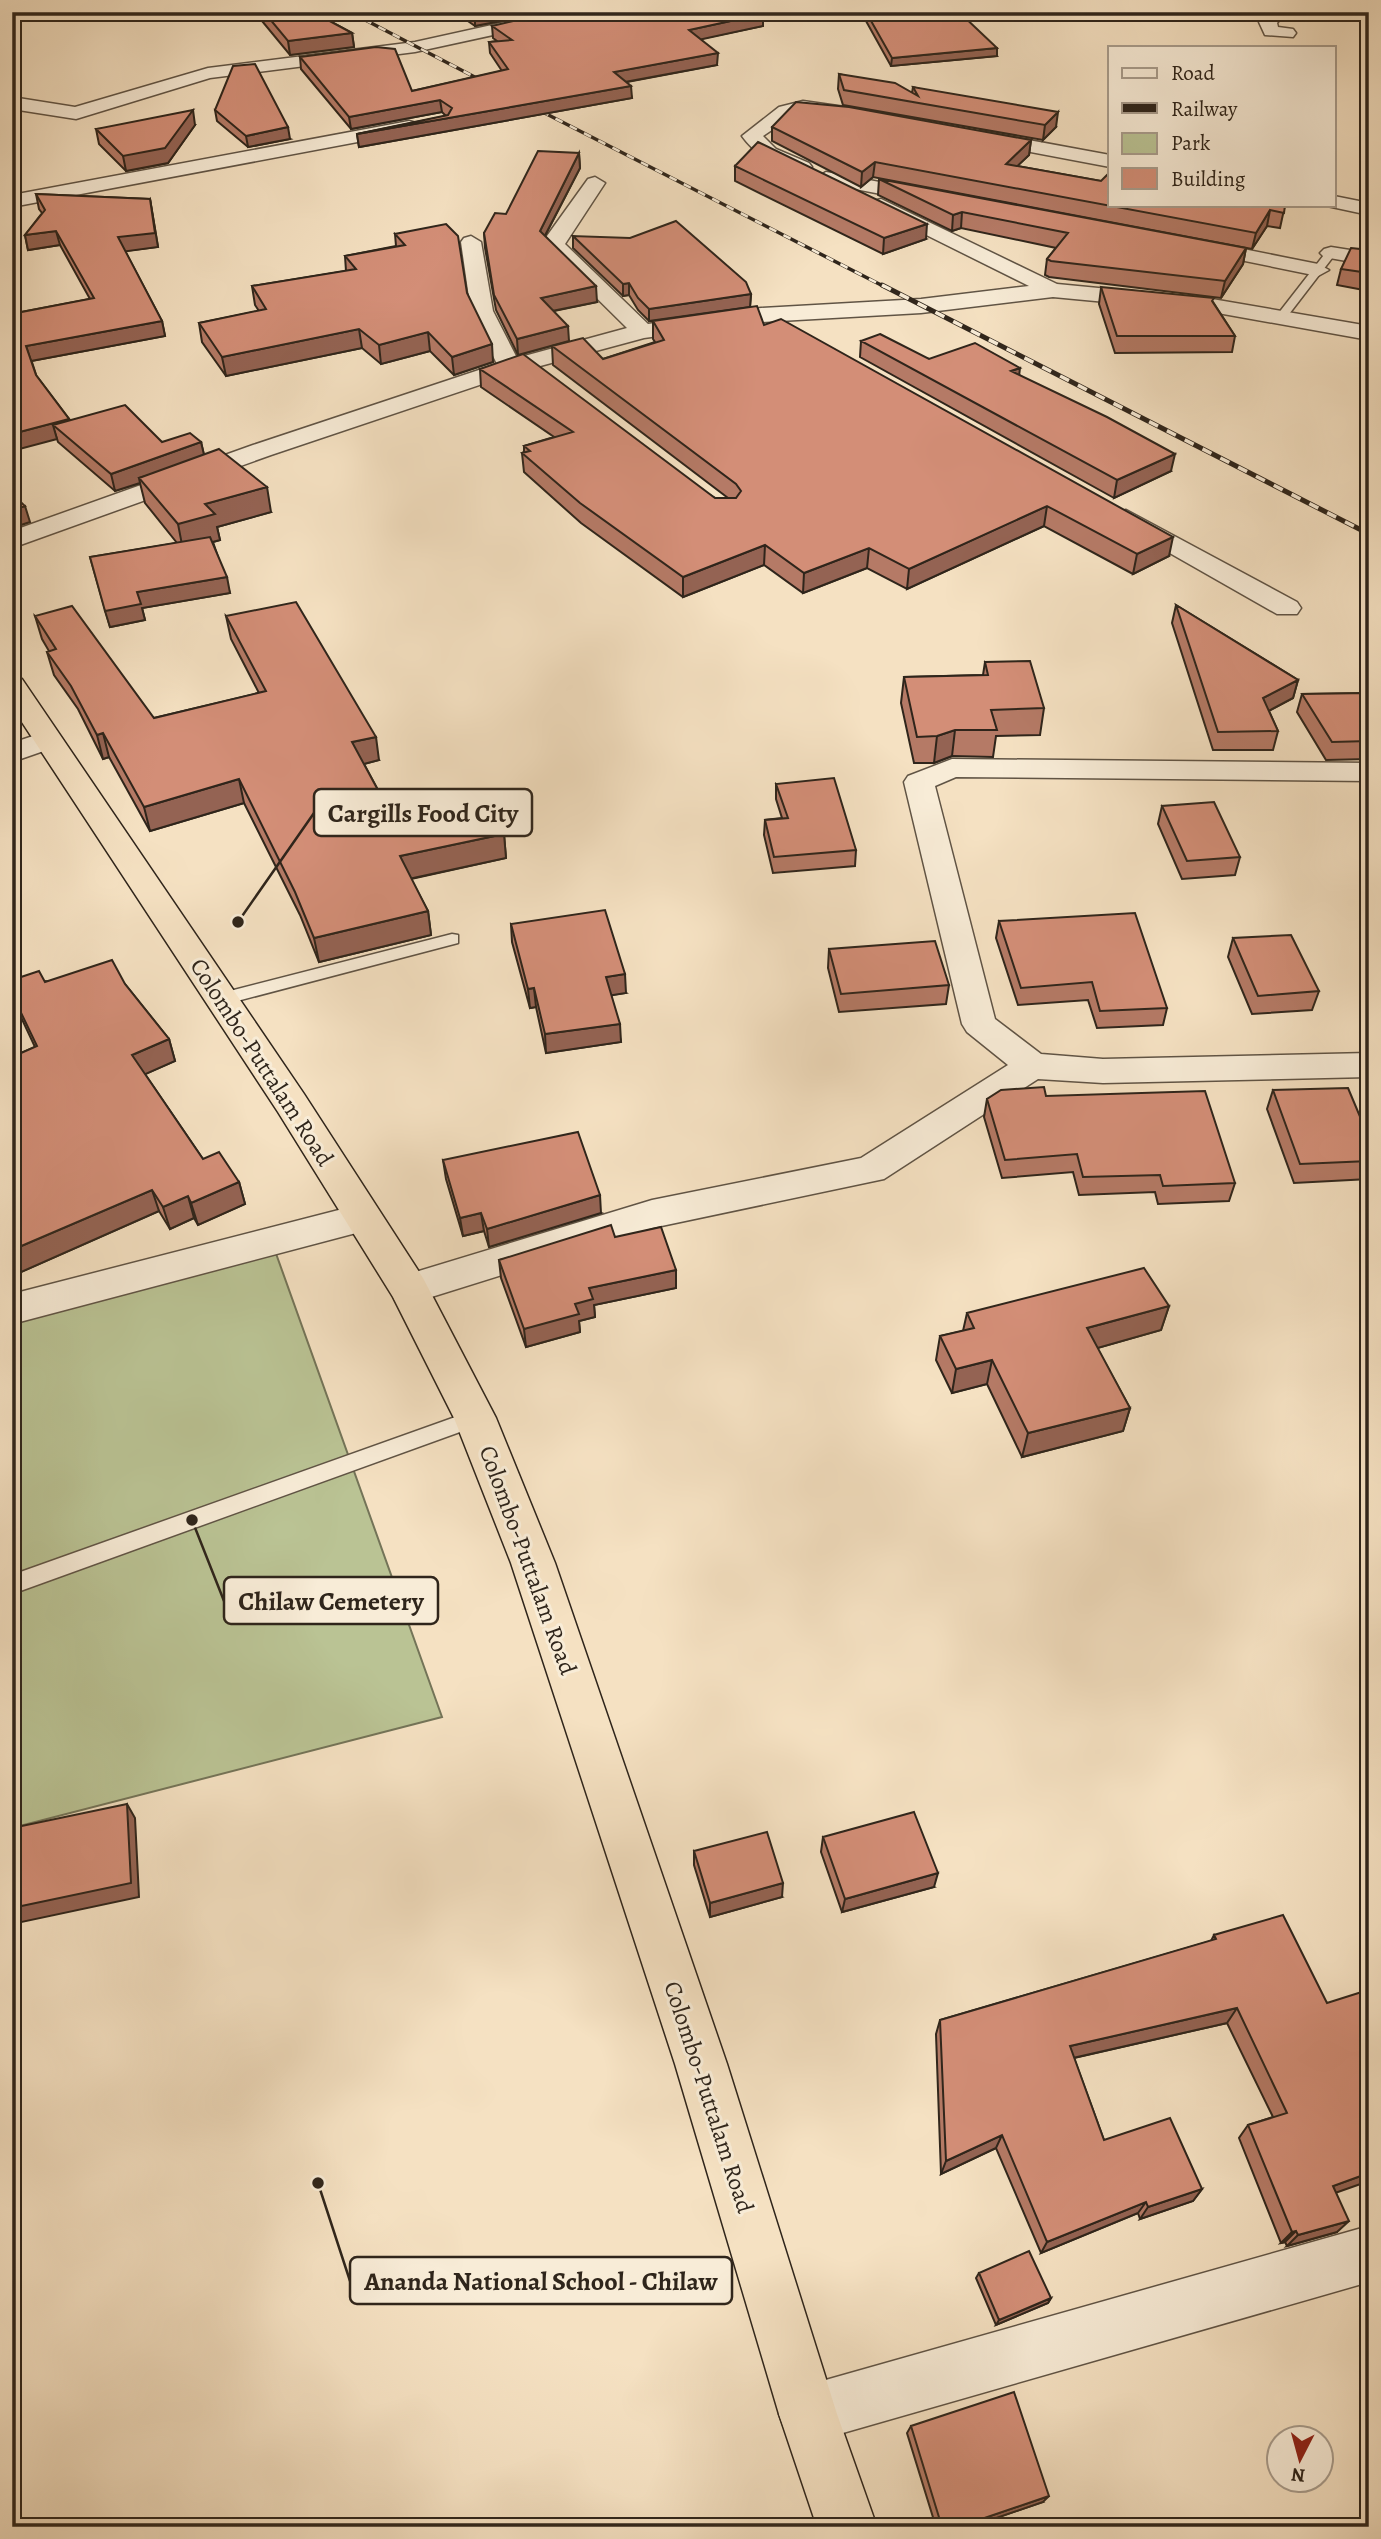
<svg xmlns="http://www.w3.org/2000/svg" width="1381" height="2539" viewBox="0 0 1381 2539" font-family="Alegreya,serif">
	<rect width="100%" height="100%" fill="#f5e1c2"/>
	<filter id="stains"><feTurbulence type="fractalNoise" baseFrequency=".00286" numOctaves="4"/><feColorMatrix values="0 0 0 0 .2 0 0 0 0 .09 0 0 0 0 .02 0 0 0 .5 -.17"/></filter>
	<radialGradient id="worn" r=".72"><stop offset=".6" stop-color="#630" stop-opacity="0"/><stop offset="1" stop-color="#630" stop-opacity=".3"/></radialGradient>
	<path fill="#bac394" stroke="#747458" stroke-width="2" d="M274 1248 442 1717 12 1828V1323Z"/>
	<g fill="none" stroke-linecap="round" stroke-linejoin="round">
		<defs>
			<path id="service" d="M1327 251 1336 253 1286 318H1278V314Z
				M452 934 458 935V943L222 1005 214 999 222 993Z
				M475 1410 482 1412 485 1418 482 1424 12 1594V1575Z"/>
			<path id="minor" d="M551 12H584L576 17 415 52 210 78 76 119 12 109V97L75 107 208 68 415 42Z
				M1268 12H1286L1277 23 1278 27 1293 29 1296 33 1293 37 1265 35 1259 22Z
				M803 101 845 107 854 113 845 119 797 113 763 136 776 149 809 163 812 167 809 171C786 177 755 154 742 136L779 107Z
				M409 121 416 123 418 127 416 131 12 207V195Z
				M980 131 1110 155V167L973 141 970 137Z
				M826 172 917 189 927 195 917 201 819 182 816 178Z
				M595 177 605 183 565 244 648 324 761 308 921 299 1029 286 874 209 871 205 874 201 881 199 1057 284 1212 299 1369 326V340L1212 312 1053 297 921 313 761 322 644 338 518 372 271 455 12 548V531L253 445 497 364 471 311 461 242 464 238 471 236 481 242 493 311 517 358 627 328 543 245 547 236 588 179Z
				M1334 196 1369 203V215L1327 206 1334 205Z
				M1193 239 1318 264 1329 270 1318 276 1186 249 1182 245Z
				M1331 247 1369 253V265L1324 257 1320 253 1324 249Z
				M1126 510 1297 602 1301 608 1297 614H1277L1117 523 1113 518 1117 513Z
				M48 731 58 734 63 740 58 746 12 762V743Z
				M952 759 1369 763V781L956 777 935 786 995 1019 1041 1054 1103 1059 1369 1053V1077L1103 1083 1038 1079 884 1179 652 1228 409 1304 395 1300 390 1289 395 1278 409 1274 652 1200 861 1158 1008 1065 967 1032 962 1024 904 782 908 776Z
				M362 1204 375 1208 381 1218 375 1228 12 1324V1294Z
				M1369 2226V2282L808 2443 787 2435 779 2414 787 2393 808 2385Z"/>
			<path id="trunk" d="M12 677 22 679 304 1094 423 1278 496 1418 555 1563 727 2064 837 2414 877 2527H817L779 2414 675 2064 511 1563 454 1418 393 1297 278 1112 12 707Z"/>
		</defs>
		<use href="#service" stroke="#605445" stroke-width="3"/>
		<use href="#minor" stroke="#605445" stroke-width="3"/>
		<use href="#trunk" stroke="#2f251b" stroke-width="3"/>
		<use href="#service" fill="#f8ecd7" fill-rule="evenodd"/>
		<use href="#minor" fill="#f8ecd7" fill-rule="evenodd"/>
		<use href="#trunk" fill="#f5e1c2" fill-rule="evenodd"/>
		<defs>
			<path id="rail-far1" d="M350 12 490 85
				M527 104 885 287"/>
			<path id="rail" d="M882 285 1369 534"/>
		</defs>
		<use href="#rail-far1" stroke="#2f251b" stroke-width="3.5"/>
		<use href="#rail" stroke="#2f251b" stroke-width="5"/>
		<use href="#rail-far1" stroke="#f8ecd7" stroke-width="2.5" stroke-dasharray="8" stroke-linecap="butt"/>
		<use href="#rail" stroke="#f8ecd7" stroke-width="3.5" stroke-dasharray="10" stroke-linecap="butt"/>
	</g>
	<path fill="#b57a66" stroke="#2f251b" stroke-width="2" d="M260 12H313L352 33 354 47 290 55 262 21Z
		M455 12H548L475 26Z
		M861 12H959L997 56 891 66Z
		M763 14V26L700 39 717 65 627 82 632 98 359 147 357 134 446 116 442 112 351 129 301 69 300 57 412 91 502 71 490 53 489 42 497 41 493 38 492 26Z
		M839 74 912 93 913 87 1056 127 1043 140 843 105 838 89Z
		M215 110 290 139 248 147 217 121Z
		M195 125 168 163 126 171 99 144 96 129Z
		M772 127 1031 140 1029 155 1017 166 1101 181 1285 205 1280 228 1267 226 1252 249 873 177 861 187 772 141Z
		M579 153 580 168 545 236 597 302 554 311 569 341 518 355 496 310 485 248 484 233Z
		M735 166 926 239 883 254 735 181Z
		M879 179 1246 248 1243 264 1221 298 1049 277 1045 275 1047 259 1056 248 961 228 952 231 878 195Z
		M36 194 150 199 158 247 125 251 162 321 165 336 31 361 36 375 70 420 162 442H201L204 455 271 512 217 527 220 540 213 542 230 593 142 608 145 620 110 627 90 557 177 543 145 503 140 483 115 491 58 442 16 313 90 299 60 245 28 250 25 235 42 213 39 209Z
		M395 234 467 293 493 362 454 375 430 351 381 364 362 348 226 376 202 342 199 323 259 311 255 305 252 286 346 271 345 256 396 246Z
		M573 236 751 294 750 307 649 321 638 310 629 295 623 296 573 248Z
		M1369 250V291L1337 285 1341 269Z
		M1101 288 1213 302 1235 336 1232 352 1115 353 1099 304Z
		M653 321 764 325 1169 556 1133 574 1044 526 907 589 867 568 803 593 764 565 683 597 581 523 524 472 522 453 524 452V446L554 437 481 387 480 369 715 498H728L553 365 552 346 603 359 655 342 653 339Z
		M861 341 929 359 1019 375 1171 471 1114 498 860 357Z
		M1176 605 1298 680 1293 698 1269 711 1278 731 1273 750H1213L1172 623Z
		M35 616 154 718 259 693 231 639 226 616 379 760 364 764 392 816 504 834 506 858 411 879 428 911 431 935 319 962 300 915 244 803 150 831 109 757 103 759 78 709 54 675 47 652 49 651 42 639Z
		M985 662 1044 708 1040 735 996 736 993 757 952 756 934 763H914L901 703 904 677 983 675Z
		M1369 693V759L1326 760 1297 712 1302 694Z
		M776 784 856 850 855 866 773 873 764 835 765 820 782 818 776 799Z
		M1162 806 1240 857 1235 875 1182 879 1158 824Z
		M999 921 1167 1008 1163 1025 1097 1028 1088 1000 1018 1005 996 938Z
		M511 924 626 993 611 995 621 1042 546 1053 536 1007 530 1008 512 942Z
		M1233 938 1319 991 1312 1010 1252 1014 1228 957Z
		M829 949 949 985 946 1004 839 1012 828 968Z
		M12 980 125 984 169 1039 175 1061 145 1074 203 1159 239 1182 245 1204 198 1225 194 1218 170 1229 159 1211 12 1276V1057L35 1047 12 998Z
		M1273 1090 1369 1138V1179L1294 1183 1267 1109Z
		M1046 1096 1235 1183 1229 1201 1158 1204 1155 1192 1079 1195 1073 1172 1002 1178 984 1117 987 1099Z
		M443 1160 601 1213 489 1247 484 1231 463 1236 446 1179Z
		M615 1237 676 1270V1288L594 1305 595 1317 579 1321 580 1332 526 1347 501 1278 499 1260Z
		M1169 1306 1161 1330 1097 1348 1130 1408 1123 1431 1022 1457 987 1384 952 1393 936 1360 940 1336 963 1331 967 1313Z
		M823 1837 934 1887 842 1912 821 1852Z
		M694 1851 782 1897 710 1917 694 1865Z
		M1214 1935 1336 2193 1337 2232 1287 2246 1285 2242 1281 2243 1239 2138 1248 2125 1273 2117 1227 2023 1074 2058 1104 2140 1202 2189 1193 2201 1140 2219 1138 2213 1041 2253 996 2148 941 2174 936 2034 940 2020 1211 1941Z
		M979 2273 1051 2298 1048 2303 996 2325 976 2278Z
		M911 2426 1043 2502 970 2527H936L907 2433Z"/>
	<path fill="#946353" stroke="#2f251b" stroke-width="2" d="M509 12H548L475 26V19Z
		M763 14V26L689 42V30Z
		M352 33 354 47 290 55 288 41Z
		M997 48V56L891 66 892 58Z
		M718 53 717 65 614 84V72Z
		M631 86 632 98 359 147 357 134Z
		M440 100 442 112 351 129 349 117Z
		M193 110 195 125 168 163 126 171 123 156Z
		M1058 112 1056 127 1043 140 1045 125Z
		M288 127 290 139 248 147 246 136Z
		M1031 140 1029 155 1004 179 1006 164Z
		M579 153 580 168 540 245V231Z
		M875 162 873 177 861 187 862 172Z
		M150 199 158 247 121 252 118 237Z
		M1270 210 1267 226 1252 249 1256 233Z
		M962 212 961 228 952 231 953 215Z
		M927 224 926 239 883 254 884 238Z
		M56 231 60 245 28 250 25 235Z
		M1246 248 1243 264 1221 298 1225 281Z
		M629 283V295L623 296V284Z
		M596 286 597 302 542 313 541 298Z
		M751 294 750 307 649 321V309Z
		M162 321 165 336 31 361 26 346Z
		M568 326 569 341 518 355 517 339Z
		M359 329 362 348 226 376 222 357Z
		M428 332 430 351 381 364 379 345Z
		M492 344 493 362 454 375 452 357Z
		M1020 368 1018 385 1011 371Z
		M69 419 74 435 53 425 57 439 12 451V434Z
		M201 442 205 459 139 478 140 483 115 491 111 474Z
		M1175 454 1171 471 1114 498 1117 480Z
		M267 487 271 512 217 527 220 540 183 550 178 524 205 504Z
		M25 506 30 522 12 528V510Z
		M1047 506 1044 526 907 589 909 569Z
		M1173 537 1169 556 1133 574 1137 554Z
		M765 545 764 565 683 597V577Z
		M869 548 867 568 803 593 804 573Z
		M227 577 230 593 142 608 145 620 110 627 105 611 137 592Z
		M1298 680 1293 698 1259 716 1263 698Z
		M955 730 952 756 934 763 937 736Z
		M103 733 109 757 103 759 97 735Z
		M376 737 379 760 356 766 352 742Z
		M239 779 244 803 150 831 144 807Z
		M504 834 506 858 404 880 400 856Z
		M428 911 431 935 319 962 314 938Z
		M625 974 626 993 607 996 606 977Z
		M534 988 536 1007 530 1008 528 989Z
		M620 1024 621 1042 546 1053 545 1034Z
		M169 1039 175 1061 139 1077 132 1055Z
		M239 1182 245 1204 198 1225 191 1203Z
		M152 1190 159 1211 12 1276V1250Z
		M600 1195 601 1213 489 1247 487 1229Z
		M188 1196 194 1218 170 1229 163 1207Z
		M481 1213 484 1231 463 1236 460 1218Z
		M676 1270V1288L594 1305 595 1317 579 1321 580 1332 526 1347 524 1329 575 1304 589 1288Z
		M1169 1306 1161 1330 1080 1353 1087 1328Z
		M992 1360 987 1384 952 1393 956 1369Z
		M1130 1408 1123 1431 1022 1457 1028 1433Z
		M127 1804 135 1818 139 1897 17 1923 12 1916V1908Z
		M938 1873 934 1887 842 1912 845 1899Z
		M783 1883 782 1897 710 1917V1903Z
		M1237 2008 1227 2023 1064 2060 1070 2046Z
		M1002 2135 996 2148 941 2174 946 2161Z
		M1369 2173V2181L1321 2198 1333 2186Z
		M1202 2189 1193 2201 1140 2219 1148 2207Z
		M1146 2202 1138 2213 1041 2253 1047 2242Z
		M1349 2221 1337 2232 1287 2246 1298 2235Z
		M1296 2231 1285 2242 1281 2243 1292 2232Z
		M1051 2298 1048 2303 996 2325 999 2320Z
		M1049 2496 1043 2502 970 2527H958Z"/>
	<path fill="#d38e77" stroke="#2f251b" stroke-width="2" d="M264 12H313L352 33 288 41Z
		M465 12H509L475 19Z
		M552 12H759L763 14 689 30 718 53 614 72 631 86 357 134 448 115 452 108 440 100 349 117 300 57 376 47 395 49 412 91 508 69 489 42 512 40 492 26Z
		M866 12H959L997 48 892 58Z
		M255 64 288 127 246 136 215 110 233 66Z
		M839 74 895 83 918 96 913 87 1058 112 1045 125 844 90Z
		M796 102 849 107 1031 140 1006 164 1101 181 1110 172V205H1285L1284 213 1270 210 1256 233 875 162 862 172 772 127Z
		M193 110 165 148 123 156 96 129Z
		M758 142 927 224 884 238 735 166Z
		M538 151 579 153 540 231 596 286 541 298 568 326 517 339 494 295 484 233 495 213 506 214Z
		M879 179 1246 248 1225 281 1051 261 1047 259 1068 233 962 212 953 215Z
		M36 194 150 199 155 233 118 237 162 321 26 346 36 375 69 419 12 434V303L16 313 94 298 56 231 25 235 45 210Z
		M676 221 746 282 751 294 649 309 638 298 629 283 623 284 573 236 630 238Z
		M446 224 458 236 467 293 492 344 452 357 428 332 379 345 359 329 222 357 199 323 266 309 252 286 356 269 345 256 405 245 395 234Z
		M1351 248 1369 250V273L1341 269Z
		M1101 287 1214 298 1212 301 1235 336H1117Z
		M757 306 764 325 781 319 1173 537 1137 554 1047 506 909 569 869 548 804 573 765 545 683 577 580 503 522 453 530 451 524 446 573 432 480 369 523 354 715 498H736L741 491 736 484 552 346 583 338 603 359 664 340 653 321Z
		M880 334 929 359 975 343 1020 368 1011 371 1107 417 1175 454 1117 480 861 341Z
		M125 405 162 442 190 433 201 442 111 474 53 425Z
		M219 449 267 487 205 504 215 514 178 524 139 478Z
		M12 494 25 506 12 510Z
		M210 537 227 577 137 592 141 604 105 611 90 557Z
		M296 602 376 737 352 742 392 816 485 796 504 834 400 856 428 911 314 938 295 892 239 779 144 807 103 733 97 735 71 686 47 652 56 649 35 616 72 606 154 718 266 691 226 616Z
		M1176 605 1298 680 1263 698 1278 731 1218 732Z
		M1030 661 1044 708 991 710 997 730H955L937 736 917 737 904 677 988 675 985 662Z
		M1369 693V741L1332 742 1302 694Z
		M834 778 856 850 774 857 765 820 788 818 776 784Z
		M1214 802 1240 857 1187 861 1162 806Z
		M605 910 625 974 606 977 620 1024 545 1034 534 988 528 989 511 924Z
		M1135 913 1167 1008 1100 1011 1092 982 1021 988 999 921Z
		M1291 935 1319 991 1258 996 1233 938Z
		M935 941 949 985 841 994 829 949Z
		M112 960 125 984 169 1039 132 1055 203 1159 219 1152 239 1182 191 1203 188 1196 163 1207 152 1190 12 1250V1057L37 1046 12 994V980L39 971 45 982Z
		M1044 1087 1046 1096 1205 1091 1235 1183 1163 1186 1160 1175 1083 1177 1077 1154 1005 1160 987 1099 1001 1090Z
		M1348 1088 1369 1138V1161L1300 1164 1273 1090Z
		M578 1132 600 1195 487 1229 481 1213 460 1218 443 1160Z
		M611 1225 615 1237 661 1227 676 1270 589 1288 593 1299 575 1304 579 1314 524 1329 499 1260Z
		M1144 1268 1169 1306 1087 1328 1130 1408 1028 1433 992 1360 956 1369 940 1336 974 1328 967 1313Z
		M127 1804 131 1883 12 1908V1828Z
		M914 1812 938 1873 845 1899 823 1837Z
		M767 1832 783 1883 710 1903 694 1851Z
		M1283 1915 1327 2003 1368 1990 1369 1992V2173L1333 2186 1349 2221 1298 2235 1296 2231 1292 2232 1248 2125 1287 2113 1237 2008 1070 2046 1104 2140 1170 2118 1202 2189 1148 2207 1146 2202 1047 2242 1002 2135 946 2161 940 2020 1216 1939 1214 1935Z
		M1029 2251 1051 2298 999 2320 979 2273Z
		M1014 2392 1049 2496 958 2527H942L911 2426Z"/>
	<g text-anchor="middle" stroke-width="6" stroke-linejoin="round" paint-order="stroke">
		<g font-size="24" fill="#2f251b" stroke="#f8ecd7">
			<text transform="translate(262 1062) rotate(57)" y="8">Colombo-Puttalam Road</text>
			<text transform="translate(528 1560) rotate(70)" y="8">Colombo-Puttalam Road</text>
			<text transform="translate(709 2097) rotate(72)" y="8">Colombo-Puttalam Road</text>
		</g>
	</g>
	<path fill="none" stroke="#2f251b" stroke-width="2.5" d="M238 922L314 813M192 1520L224 1601M318 2183L350 2281"/>
	<g fill="#2f251b" stroke="#f8ecd7" stroke-width="2.5">
		<circle cx="238" cy="922" r="7"/>
		<circle cx="192" cy="1520" r="7"/>
		<circle cx="318" cy="2183" r="7"/>
	</g>
	<g fill="#f8ecd7" stroke="#2f251b" stroke-width="2.5">
		<rect x="314" y="789" width="218" height="47" rx="7"/>
		<rect x="224" y="1577" width="214" height="47" rx="7"/>
		<rect x="350" y="2257" width="382" height="47" rx="7"/>
	</g>
	<g font-size="26" text-anchor="middle" font-weight="bold" fill="#2f251b">
		<text x="423" y="822">Cargills Food City</text>
		<text x="331" y="1610">Chilaw Cemetery</text>
		<text x="541" y="2290">Ananda National School - Chilaw</text>
	</g>
	<rect width="1381" height="2539" fill="none" stroke="#f5e1c2" stroke-width="42"/>
	<rect x="14" y="14" width="1353" height="2511" fill="none" stroke="#2f251b" stroke-width="3.5"/>
	<rect x="21" y="21" width="1339" height="2497" fill="none" stroke="#2f251b" stroke-width="2"/>
	<rect x="1108" y="46" width="228" height="161" fill="#f8ecd7" stroke="#a89c8c" stroke-width="2"/>
	<rect x="1122" y="68" width="35" height="10" fill="#f8ecd7" stroke="#a89c8c" stroke-width="2"/>
	<text x="1171" y="80" font-size="21" fill="#2f251b">Road</text>
	<rect x="1122" y="103" width="35" height="10" fill="#2f251b" stroke="#a89c8c" stroke-width="2"/>
	<text x="1171" y="116" font-size="21" fill="#2f251b">Railway</text>
	<rect x="1122" y="133" width="35" height="21" fill="#bac394" stroke="#a89c8c" stroke-width="2"/>
	<text x="1171" y="150" font-size="21" fill="#2f251b">Park</text>
	<rect x="1122" y="168" width="35" height="21" fill="#d38e77" stroke="#a89c8c" stroke-width="2"/>
	<text x="1171" y="186" font-size="21" fill="#2f251b">Building</text>
	<g transform="translate(1300 2459) rotate(186)"><circle r="33" fill="#f8ecd7" stroke="#a89c8c" stroke-width="2"/>
	<path d="M0-5L12 26L0 18L-12 26Z" fill="#8f2418"/>
	<text y="-10" font-size="19" font-weight="bold" text-anchor="middle" fill="#2f251b">N</text>
	</g>
	<rect width="100%" height="100%" filter="url(#stains)"/>
	<rect width="100%" height="100%" fill="url(#worn)"/>
</svg>
